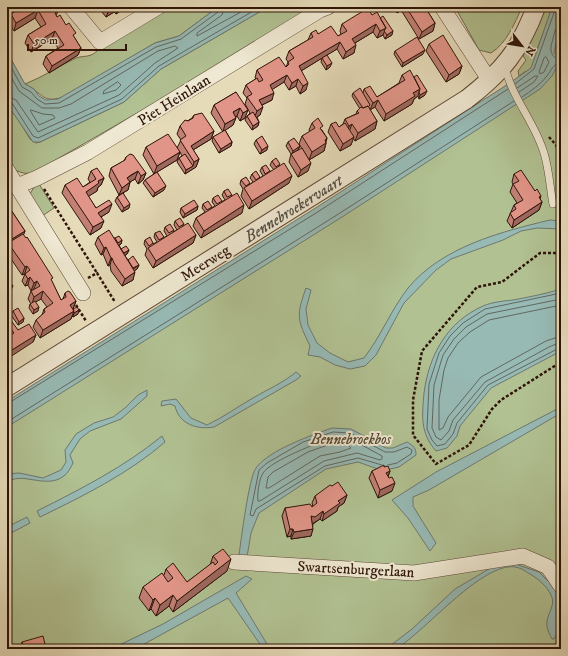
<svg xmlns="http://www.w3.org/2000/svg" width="568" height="656" viewBox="0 0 568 656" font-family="'IM FELL DW Pica',serif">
	<rect width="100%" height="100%" fill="#e6dbb9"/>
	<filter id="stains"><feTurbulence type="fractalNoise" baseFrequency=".005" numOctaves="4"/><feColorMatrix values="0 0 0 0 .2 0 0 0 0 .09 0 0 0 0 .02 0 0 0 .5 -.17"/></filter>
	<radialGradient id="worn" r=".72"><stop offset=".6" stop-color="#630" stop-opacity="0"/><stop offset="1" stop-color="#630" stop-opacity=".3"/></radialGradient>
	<path fill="#b1c192" stroke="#706a4e" d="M168 7H218L179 36 155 43 66 96C42 105 43 93 25 84 43 77 59 66 76 58 81 56 86 57 91 55 98 52 101 45 109 43Z
		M268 7H314L165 97 33 173C22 175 9 170 7 157 4 141 7 118 7 101L30 139 36 143 40 142 124 102 161 69Z
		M455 7H522C515 23 506 44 491 53L479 50Z
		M543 7H553L536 52 545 41 561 40V649H7V408L471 121 526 71 519 76 518 71 526 60 523 56Z
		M39 184 54 208 42 216 30 194 34 187Z"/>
	<path fill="#97bab5" stroke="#6d7870" d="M218 7H268L161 69 124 102 40 142H33L9 107 7 101V52L25 84 34 89 39 96 46 100 58 99 155 43 179 36Z
		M552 7H561V21L554 53 561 56V66L556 68 552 76 540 89 342 217 7 427V401L314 209 505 86 531 68Z
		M550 220 561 221V229L537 228 521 231 503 240 451 259 436 270 404 303 376 355 365 366 350 369 335 365 320 357 308 355 310 346C297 319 296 316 306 288L311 290 306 309 308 325 317 343 330 353 348 362 364 358C381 336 391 310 408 288 442 247 500 232 550 220Z
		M561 289V351L491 388 460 426 457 436 447 448 436 451C420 433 422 416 424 393 429 355 447 322 483 306 492 302 504 301 513 300 529 297 545 294 561 289Z
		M296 372 301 376 296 380 214 427C197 430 179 424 175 406L170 404 161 406 162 401 176 399 191 418 207 425C224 417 237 407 253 398 268 389 283 383 296 372Z
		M147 390V396L121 419 90 431 80 439 70 455 73 463C71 467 68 473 64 476 46 490 20 470 7 483V474L19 473 43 478 61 470 66 462 65 450 76 434 94 423 113 417 125 408 138 395Z
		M561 407V413L429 490 413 497V506L436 543 430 551 408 518 392 500 436 472Z
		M332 428 351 429 386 448H393L407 442C414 446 416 448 416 455L399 467 390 469H378L358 462 326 469 259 513 251 533 247 557 239 555C241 540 249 477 256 468 269 450 312 435 332 428Z
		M162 436 165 442C128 474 83 496 40 517L37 511C81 489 124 467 162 436Z
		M27 517 30 523 7 535V527Z
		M512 563 539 572 554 587 561 599 558 632 554 639H552C549 633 546 628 547 621 548 612 556 605 551 595 547 586 538 579 530 574 526 572 523 569 519 568 487 556 425 632 397 648 394 650 389 649 386 649L412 629 455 589 494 566Z
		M246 576 252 579 236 593 270 649H265L262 647 228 598 135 649H111L163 624Z"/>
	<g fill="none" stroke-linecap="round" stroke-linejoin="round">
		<path stroke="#62675f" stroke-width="1" d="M225 7 222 15 197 33V36L250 7
			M546 57 549 62 544 72 540 74 539 72 544 58Z
			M7 60 22 87 31 92 37 99 45 104 59 103 156 47 181 39 218 12 220 7
			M7 70 19 91 42 108H59L71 104 158 51 175 46 178 48 155 63 119 95 38 132 16 100 7 96
			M118 82 121 85 116 90 103 94 104 91Z
			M515 84 534 69 556 7
			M517 88 535 76H538L534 82 519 92
			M522 97C531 91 540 85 547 76 552 69 552 66 560 62L559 60C545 53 553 43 555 30L561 26
			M7 102 12 103 33 136 38 138 122 99 159 66 260 7
			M31 110 43 114 53 115 55 118 39 125 31 112Z
			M561 293 485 309 463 323 450 336 439 353 429 384 427 429 432 440 437 446 445 444 453 434 457 423 488 385 561 347
			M561 299 487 314 466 327 454 339 443 355 434 385 432 428 436 437 441 440 449 431 453 420 485 382 549 347 561 342
			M561 305 489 320 470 332 458 343 448 358 444 370 439 400V430L443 428 448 417 481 377 546 341 561 336
			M7 404 316 213 508 89
			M7 422 340 213 514 101
			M333 437 349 438 382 456V459L380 460 357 453 324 461 260 501H258C257 494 259 479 263 473 272 460 318 443 333 437Z
			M334 443 347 444 351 448 340 452 320 456 269 488H266L268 477 273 472 308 452Z
			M382 465 358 458 325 466 256 509 253 516 250 515 259 470 267 463 303 442 333 432 350 433 385 452H394L407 447 412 450 411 454 397 463 388 465"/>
		<defs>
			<path id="service" d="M505 66C511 97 535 122 544 153 549 169 550 188 553 204"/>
			<path id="minor" d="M71 7 100 42 158 7
				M442 7 490 81
				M7 170 83 293
				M17 186 37 178 88 152 320 10 328 7
				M234 562 414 573 523 556 548 567 561 586"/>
			<path id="tertiary" d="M7 387 467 99C503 71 520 50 536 7"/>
		</defs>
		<use href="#service" stroke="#5c4635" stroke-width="8"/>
		<use href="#minor" stroke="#5c4635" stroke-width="16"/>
		<use href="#tertiary" stroke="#5c4635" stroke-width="20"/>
		<path stroke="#2e1409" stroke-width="2.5" stroke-dasharray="3 2" stroke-linecap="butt" d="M549 137 556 145 561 156
			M44 189 97 273
			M561 253H540L502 282 477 287 422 351 413 400V435L436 464 469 445 492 409 501 400 561 362
			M88 278 97 273 115 302
			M76 305 86 321"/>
		<use href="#service" stroke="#efe8d2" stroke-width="7"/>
		<use href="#minor" stroke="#efe8d2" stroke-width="15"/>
		<use href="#tertiary" stroke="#efe8d2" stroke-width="18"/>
	</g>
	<path fill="#c28075" stroke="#2e1409" d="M22 7 58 11 56 16 74 37 81 48 78 55 49 73 43 64 46 56 58 48 52 39 31 52 25 43 28 35 41 27 35 18 14 31 8 22 11 14Z
		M98 7H126L116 14 114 12 106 17Z
		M393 7H425L435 23 433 31 419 39 401 10 397 13Z
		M372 15 380 18 392 35 385 39 383 35 377 38 373 32 355 43 354 53 343 59 337 49 327 55 330 67 326 70 321 62 322 58 301 71 306 90 300 94 296 86 289 90 284 82 272 89V100L262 105 260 115 257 117 259 122 258 126 252 130 245 120 247 116 250 113 245 104 247 98 243 93 246 85 256 79 255 78 257 70 286 67 288 62 286 59 289 51 308 40 311 33 338 36 341 34 340 31 342 24Z
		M429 44 462 66 459 74 446 82 426 51Z
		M395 51 423 54 402 67 394 54Z
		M402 75 414 77 425 95 419 99 418 96 414 99 412 104 384 121 375 107 370 110 377 121 375 129 355 141 353 138 351 145 340 151 328 132 331 124 339 127 343 124 345 119 356 114 357 111 360 109 352 96 353 93H363L364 89 377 97 399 83Z
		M236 92 245 118 240 121 237 116 236 117 233 125 225 130 232 142 231 146 219 153 212 141 213 137 223 132 211 113 214 105Z
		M194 115 214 131 211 139 193 150 199 159 196 167 185 174 177 162 179 158 182 156 180 152 177 160 157 172 164 190 153 197 143 183 145 180 154 174 143 155 146 147 177 148 181 140 177 134 180 126 192 118Z
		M312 123 322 130 327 138 326 142V143L324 151 309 160 299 144 302 136 310 132 309 130Z
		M256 140 267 150 260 154 254 144Z
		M288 142 300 146 298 150 308 171 298 177 289 162 291 154 286 146Z
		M126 157 146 173 143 180 138 184 135 179 130 182 128 190 123 193 129 208 122 212 115 201 117 197 119 195 109 176 111 168 124 161Z
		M272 161 280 166 289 183 249 209 241 196 243 189 240 184 241 180 249 185 253 182 250 178 252 174 260 177V178L263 176 260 171 262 167 269 172 274 170 270 165Z
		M91 171 104 178 101 185 98 187 97 191 88 196 96 208 109 212 101 217V228L90 235 62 193 65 185 83 187 90 182 88 179Z
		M514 174 541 196 540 199 542 202 539 210 512 228 507 221 514 205 517 203 510 192 513 184 512 182Z
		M224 191 232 195V196L242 213 201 238 193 226 196 218 205 212 202 208 203 204 211 208 215 206 212 202 213 198 222 201 221 202 225 200 222 195Z
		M7 204 25 231 23 235 52 282 61 300 63 299 65 293 76 301 73 309 78 314 73 317 72 316 71 319 40 338 33 327 36 320 42 315 44 309 47 307 41 299 35 302 38 311 33 314 29 308 30 304H31L28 299 31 291 28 285 25 286 22 281 25 274 22 275 7 253Z
		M198 206 197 210 183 218 180 212 181 208Z
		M175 221 184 224 183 226 196 235 193 243 153 268 145 255 147 249 144 244 145 240 153 243V244L157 242 154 237 155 233 163 238 167 236 164 231 165 227 174 230 173 232 177 230 174 225Z
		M98 237 115 238 122 240 121 244 119 245 121 249 129 250 127 254 125 256 128 260 139 265 137 269 134 271 133 280 122 286 111 271 110 265 108 266 103 254 101 255 95 244Z
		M13 311 24 318 23 322 18 325 11 315Z
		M7 321 18 330 36 335 33 342 8 337 7 335Z
		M384 467 390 471 388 477 392 491 378 498 369 478 372 471Z
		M332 486 347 495 344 503 338 507 337 511 322 521 320 519 313 524 311 536 291 539V536L287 537 282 516 285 508 313 506 312 503 315 496Z
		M213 556 227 571 173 612 169 606 156 616 151 609 149 611 139 598 143 587 164 575 166 569 187 582 210 565Z
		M22 642 46 649H20Z"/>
	<path fill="#9e685f" stroke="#2e1409" d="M113 7H116L114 12 106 17 109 10Z
		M118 7H126L116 14Z
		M399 7H402L401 10 397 13Z
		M38 10 35 18 14 31 16 23Z
		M435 23 433 31 419 39 422 32Z
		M376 24 373 32 350 46 352 39Z
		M386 28 383 35 377 38 380 31Z
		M55 31 52 39 31 52 34 44Z
		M393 31 392 35 385 39 387 35Z
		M340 42 337 49 296 74 299 66Z
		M356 45 354 53 343 59 346 52Z
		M81 48 78 55 49 73 52 66Z
		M425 50 423 54 402 67 403 63Z
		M332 63 330 67 326 70 327 66Z
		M462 66 459 74 446 82 449 75Z
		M287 75 284 82 267 93 270 85Z
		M298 79 296 86 289 90 292 83Z
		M308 83 306 90 300 94 303 86Z
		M420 89 418 96 414 99 412 104 384 121 386 114 413 93Z
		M427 91 425 95 419 99 420 95Z
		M274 93 272 100 256 108 259 100Z
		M378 100 375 107 370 110 373 103Z
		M263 107 260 115 254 119 257 111Z
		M240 108 237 116 231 120 233 112Z
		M248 110 245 118 240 121 243 113Z
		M236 118 233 125 223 132 225 124Z
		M377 121 375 129 355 141 358 133Z
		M259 122 258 126 252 130 253 126Z
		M352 124 349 132 346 133 349 126Z
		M214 131 211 139 188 153 191 146Z
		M354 137 351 145 340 151 343 144Z
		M327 138 325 144 326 143 324 151 309 160 312 152Z
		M232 142 231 146 219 153 221 149Z
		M268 146 267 150 260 154 262 150Z
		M300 146 298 150 292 154 293 151Z
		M180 152 177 160 154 174 157 166Z
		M199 159 196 167 185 174 186 170 193 166 194 162Z
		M311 163 308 171 298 177 301 170Z
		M138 171 135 179 125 185 127 178Z
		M146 173 143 180 138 184 141 176Z
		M292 176 289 183 249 209 252 201Z
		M104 178 101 185 98 187 97 191 83 200 86 192 98 181Z
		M130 182 128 190 119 195 122 188Z
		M166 186 164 190 153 197 155 193Z
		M542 202 539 210 512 228 514 220Z
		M112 204 109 212 96 220 98 213Z
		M130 204 129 208 122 212 124 208Z
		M244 205 242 213 201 238 204 231Z
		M198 206 197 210 183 218 185 214Z
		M104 221 101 228 90 235 93 227Z
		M25 231 22 239 8 243 7 244V242Z
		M196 235 193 243 153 268 156 261Z
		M122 240 121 244 114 248 116 244Z
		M106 247 103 254 101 255 104 248Z
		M129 250 127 254 121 258 123 254Z
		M111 258H112L110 265 108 266Z
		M139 265 137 269 131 273 133 269Z
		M27 266 25 273 22 275 25 267Z
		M135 272 133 280 122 286 125 279Z
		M30 277 28 285 25 286 28 279Z
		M37 281 34 289 31 291 34 283Z
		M13 286 11 290 7 292 8 289Z
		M43 291 41 299 32 304 34 297Z
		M76 301 73 309 67 313 70 305Z
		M39 307 38 311 33 314 34 310Z
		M79 310 78 314 73 317 74 313Z
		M74 311 71 319 40 338 43 330Z
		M24 318 23 322 18 325 19 322Z
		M36 335 33 342 7 359V353Z
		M390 471 387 479 386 473Z
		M395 483 392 491 378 498 380 490Z
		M347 495 344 503 338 507 337 511 322 521 324 514 338 501Z
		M323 511 320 519 312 524 311 516Z
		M290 529H293L291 536 287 537Z
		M313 529 311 536 291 539 294 532Z
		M231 559 227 571 173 612 177 601Z
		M173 595 169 606 156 616 160 605Z
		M155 598 151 609 149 611 153 600Z"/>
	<path fill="#e19588" stroke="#2e1409" d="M22 7H55L58 11 55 13 57 17 60 15 66 25 69 23 76 33 73 35 81 48 52 66 46 56 64 45 55 31 34 44 28 35 46 24 38 10 16 23 11 14Z
		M107 7H113L109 10Z
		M406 7H425L435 23 422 32Z
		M368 8 372 15 377 12 386 28 380 31 376 24 352 39 356 45 346 52 340 42 299 66 308 83 303 86 298 79 292 83 287 75 270 85 274 93 259 100 263 107 257 111 247 97 252 94 246 85 257 78 259 82 263 80 257 70 279 57 286 67 289 64 288 62 294 58 289 51 313 37 311 33 316 30 318 34 331 26 338 36 347 31 342 24Z
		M383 16 393 31 387 35 384 31 386 28 380 18Z
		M443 35 462 66 449 75 429 44Z
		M417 37 425 50 403 63 395 51Z
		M327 55 332 63 327 66 322 58Z
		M410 70 420 89 413 93 415 96 386 114 378 100 373 103 364 89 370 86 377 97 405 80 402 75Z
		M417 75 427 91 420 95 419 92 420 89 414 77Z
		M360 88 370 105 368 107V106L363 108 353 93Z
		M236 92 248 110 243 113 240 108 233 112 236 118 225 124 214 105Z
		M368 106 377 121 358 133 352 124 349 126 345 119 359 113 357 111 361 107 363 108Z
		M253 112 259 122 253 126 247 116Z
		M202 113 214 131 191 146 199 159 194 162 180 140 186 136 180 126 185 120 188 121 193 118 194 115Z
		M318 118 323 126 320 128 327 138 325 140 326 143 312 152 302 136 315 128 312 123Z
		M336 122 339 127 345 123 354 137 343 144 331 124Z
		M225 130 232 142 221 149 213 137Z
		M168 134 180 152 157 166 146 147Z
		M262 136 268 146 262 150 256 140Z
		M294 138 300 146 293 151 288 142Z
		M302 148 311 163 301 170 291 154Z
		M130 154 133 155 146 173 141 176 138 171 131 175 127 178 130 182 122 188 111 168 125 160 126 157Z
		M185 154 193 166 186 170 179 158Z
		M276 158 280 164 276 167 272 161Z
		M284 163 292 176 252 201 244 188Z
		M266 165 270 171 265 174 262 167Z
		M97 168 104 178 98 181 99 183 86 192 96 208 109 200 112 204 98 213 104 221 93 227 65 185 77 178 83 187 96 179 91 171Z
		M521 170 535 191 537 189 541 196 539 197 542 202 514 220 510 213 516 209 514 205 523 200 513 184 519 181 514 174Z
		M256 171 260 177 256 180 252 174Z
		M157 172 166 186 155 193 145 180Z
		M246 177 250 183 246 186 241 180Z
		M228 189 232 195 227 197 224 191Z
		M123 193 130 204 124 208 117 197Z
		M237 193 244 205 204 231 196 218Z
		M218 195 222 201 217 204 213 198Z
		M194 200 198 206 185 214 181 208Z
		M208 201 212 207 207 210 203 204Z
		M7 204 25 231 7 242Z
		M180 218 184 224 179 227 175 221Z
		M188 223 196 235 156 261 148 248Z
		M170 224 174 230 169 233 165 227Z
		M109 230 135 272 125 279 114 263 112 258H111L106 247 104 248 98 237Z
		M160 231 164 237 159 240 155 233Z
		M23 234 26 238 27 237 53 278 51 279 61 300 66 297 65 293 68 291 70 292 76 301 70 305 74 311 43 330 36 320 45 312 44 309 53 303 43 291 34 297 31 291 40 286 37 281 34 283 30 277 28 279 25 274 30 270 27 266 25 267 8 243Z
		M119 236 122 240 118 243 115 238Z
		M150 237 153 243 149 246 145 240Z
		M126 246 129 250 124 253 121 249Z
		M133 256 139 265 133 268 128 260Z
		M7 276 13 286 8 289 7 287Z
		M35 301 39 307 34 310 30 304Z
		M77 307 79 310 74 313H73L74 311 73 309Z
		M18 308 24 318 19 322 13 311Z
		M10 319 18 330 29 324 36 335 7 353V336L8 337 14 333 7 323V321Z
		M384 465V467L388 466 390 471 386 473 389 478 392 477 395 483 380 490 372 471Z
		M338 482 347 495 338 501 340 503 324 514 323 511 315 517 311 516 313 529 294 532 293 529H290L285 508 310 504 312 507 317 503 315 496 330 485 332 486Z
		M223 549 231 559 177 601 173 595 160 605 155 598 153 600 143 587 162 573 168 582 173 578 166 569 173 563 187 582 213 562 215 565 218 562 213 556Z
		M43 636 46 648 41 649H25L22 642Z"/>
	<g text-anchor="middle" stroke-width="4" stroke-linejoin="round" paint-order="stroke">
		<g font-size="15" fill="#2e1409" stroke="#efe8d2">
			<text transform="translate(174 100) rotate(-32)" y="5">Piet Heinlaan</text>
			<text transform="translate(205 263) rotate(-32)" y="5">Meerweg</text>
			<text transform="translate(356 569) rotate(3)" y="5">Swartsenburgerlaan</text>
		</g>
		<g font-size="15" font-style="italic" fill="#554832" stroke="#efe8d2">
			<text x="351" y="444">Bennebroekbos</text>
		</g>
		<g font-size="16" font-style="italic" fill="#534e45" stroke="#efe8d2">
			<text transform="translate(293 208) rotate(-32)" y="6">Bennebroekervaart</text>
		</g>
	</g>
	<rect width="568" height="656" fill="none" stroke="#e6dbb9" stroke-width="24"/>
	<rect x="8" y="8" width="552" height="640" fill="none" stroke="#2e1409" stroke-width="2"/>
	<rect x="12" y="12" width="544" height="632" fill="none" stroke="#2e1409"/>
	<g transform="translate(522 46) rotate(121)" stroke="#efe8d2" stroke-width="3" paint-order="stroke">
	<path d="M0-3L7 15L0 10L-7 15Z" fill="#2e1409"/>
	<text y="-6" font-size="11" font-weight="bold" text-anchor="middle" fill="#2e1409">N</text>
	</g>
	<path d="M28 44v6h98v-6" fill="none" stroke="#2e1409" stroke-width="2"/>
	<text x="34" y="44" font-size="12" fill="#2e1409" stroke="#efe8d2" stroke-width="3" paint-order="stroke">50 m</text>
	<rect width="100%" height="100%" filter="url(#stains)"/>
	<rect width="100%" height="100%" fill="url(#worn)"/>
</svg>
